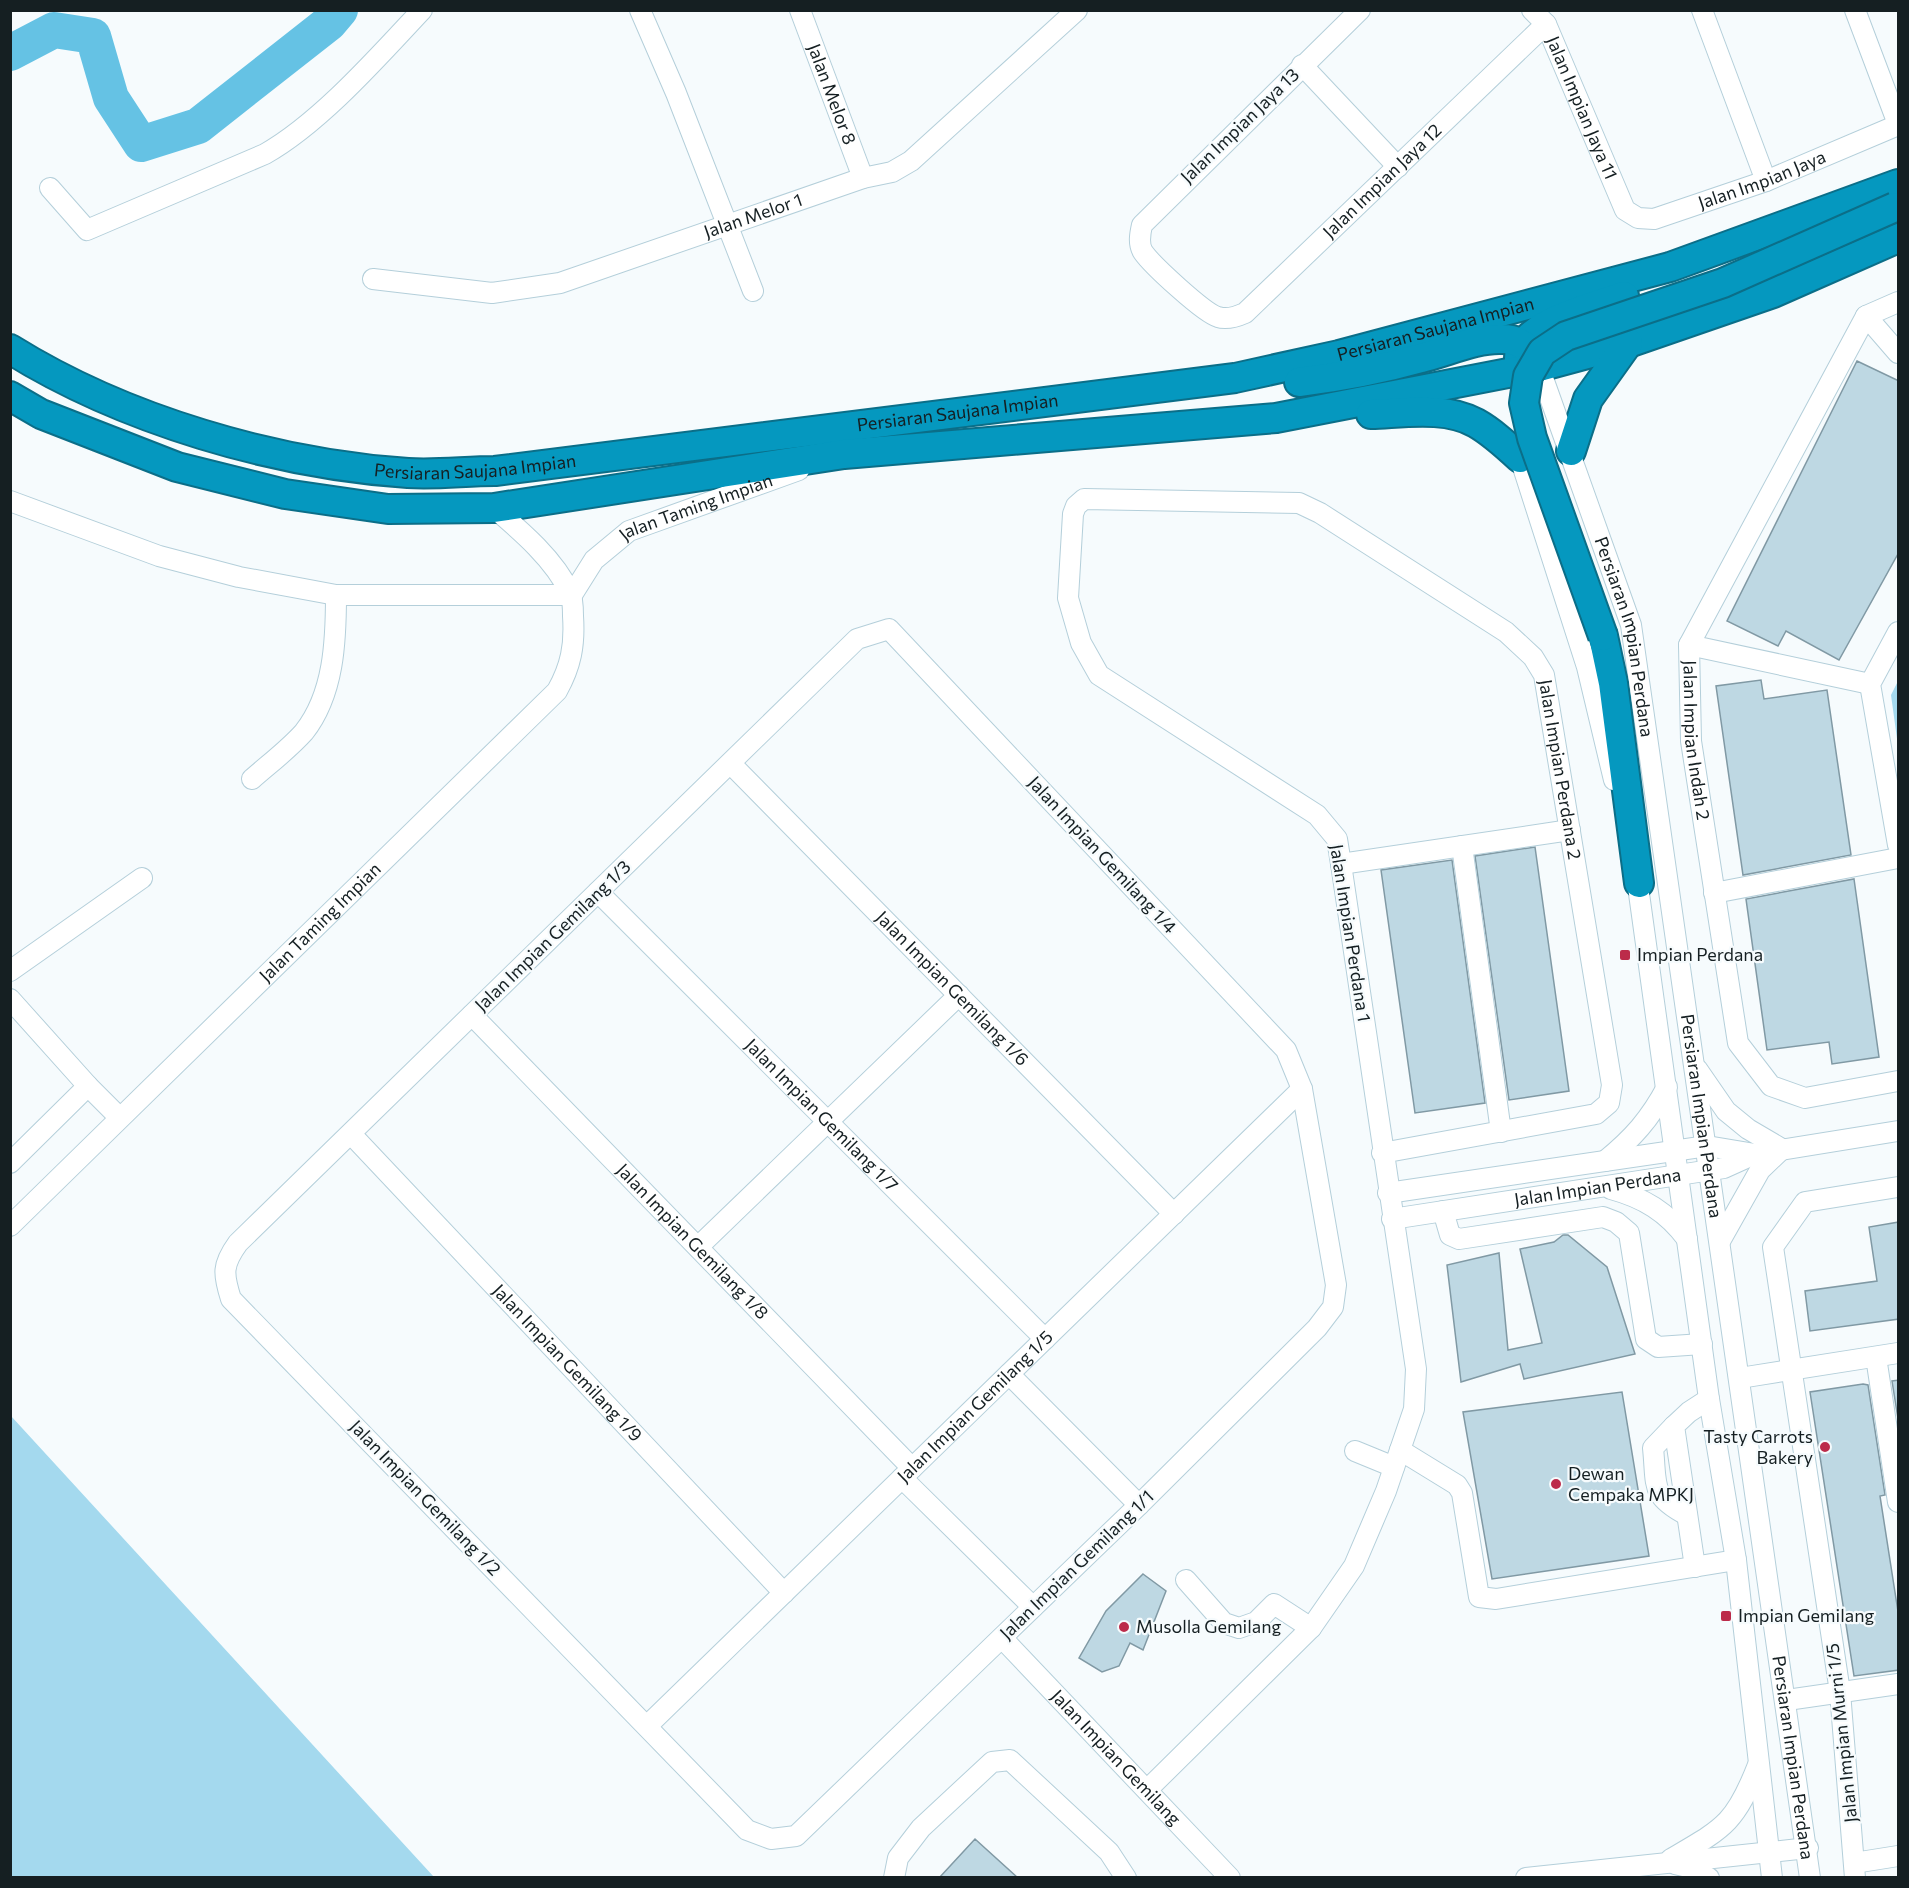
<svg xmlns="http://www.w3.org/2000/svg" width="1909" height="1888" viewBox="0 0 1909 1888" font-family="Commissioner,sans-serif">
	<rect width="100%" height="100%" fill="#f6fbfd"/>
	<path fill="#a4d9ee" d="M1898 681V746L1891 695Z
		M11 1416 434 1877H11Z"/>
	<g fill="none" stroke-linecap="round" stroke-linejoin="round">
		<path stroke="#65c2e4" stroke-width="36" d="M10 53 54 30 93 36 111 98 141 144 198 126 329 23 340 10"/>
	</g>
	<path fill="#bed8e3" stroke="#8099a4" stroke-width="1.5" d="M1857 361 1899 381V552L1839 660 1786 631 1778 646 1727 621Z
		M1761 680 1764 699 1827 690 1851 855 1743 875 1716 686Z
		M1535 847 1569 1091 1509 1100 1475 856Z
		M1452 860 1485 1103 1415 1113 1381 870Z
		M1854 879 1879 1057 1832 1064 1829 1042 1767 1050 1746 899Z
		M1899 1222V1319L1810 1331 1805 1291 1877 1281 1869 1227Z
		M1563 1235H1568L1607 1267 1635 1354 1524 1379 1520 1364 1461 1382 1447 1265 1499 1253 1508 1350 1542 1343 1520 1249 1554 1242Z
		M1899 1380V1425L1892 1381Z
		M1863 1384 1868 1385 1885 1495 1880 1496 1899 1618V1670L1854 1676 1810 1392Z
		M1622 1392 1649 1556 1492 1579 1463 1412Z
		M1143 1574 1166 1591 1143 1650 1130 1643 1119 1666 1102 1672 1079 1658 1106 1611Z
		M975 1839 1018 1878H939Z"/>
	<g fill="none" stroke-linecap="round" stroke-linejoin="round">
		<defs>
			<g id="minor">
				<path d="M640 10 676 93 753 291"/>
				<path id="s1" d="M800 10 863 178"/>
				<path id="s2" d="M1360 10 1142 225C1140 234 1138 244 1143 252 1152 265 1204 313 1218 317 1227 320 1236 317 1245 313L1546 24"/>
				<path id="s3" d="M1532 10 1546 24 1625 210 1638 218 1654 219 1766 181 1898 125"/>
				<path d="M1702 10 1766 181"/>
				<path d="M1855 10 1898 124"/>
				<path d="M1302 65 1398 167"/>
				<path d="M50 188 87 230 265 154C320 123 378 57 422 10"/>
				<path id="s4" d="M373 279 492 293 560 283 863 178 892 172 911 161 1077 10"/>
				<path id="s5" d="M1898 302 1866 316 1689 645 1691 741 1738 1043 1771 1086 1805 1098 1898 1081"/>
				<path d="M1866 316 1898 353"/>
				<path id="s6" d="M1539 367 1631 625 1810 1878"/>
				<path d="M1519 448 1520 458 1587 667 1614 780"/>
				<path d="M10 501 159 556 239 577 336 595H572"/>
				<path id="s7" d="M572 595 594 560 629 531 799 470"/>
				<path d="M889 629 1286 1050 1302 1089 1336 1285 1333 1307 1317 1328 1139 1505 796 1836 771 1839 747 1830 231 1299C223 1274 222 1265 238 1243L857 639Z"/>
				<path d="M1898 632 1870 684 1898 845"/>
				<path d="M1689 645 1870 684"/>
				<path id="s8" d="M731 764 1174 1214"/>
				<path d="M252 779C269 764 289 749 304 732 334 694 336 641 336 595"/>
				<path d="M1462 846 1501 1132"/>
				<path d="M1341 864 1570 830"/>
				<path d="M1636 872 1709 1399 1736 1560 1772 1878"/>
				<path id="s9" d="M598 892 1045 1339"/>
				<path d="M1714 893 1898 858"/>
				<path d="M10 971 142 878"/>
				<path d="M10 999 88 1086 119 1117"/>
				<path id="s10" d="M472 1015 912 1468"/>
				<path d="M1697 1069 1726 1111 1748 1129 1782 1149"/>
				<path id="s11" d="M351 1134 784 1593"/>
				<path d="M1605 1161C1633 1138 1650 1119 1667 1087"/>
				<path d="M10 1163 88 1086"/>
				<path d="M1611 1189C1644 1198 1667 1212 1687 1239"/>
				<path d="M1388 1193 1707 1146 1755 1154"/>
				<path d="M1443 1211 1450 1235 1459 1239 1603 1217 1616 1222 1629 1233 1646 1339 1658 1347 1702 1344"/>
				<path id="s12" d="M1392 1219 1724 1168 1755 1154 1898 1131"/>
				<path id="s13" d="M10 1226 557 691C571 666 575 645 573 616 573 609 573 599 570 593 555 560 521 531 494 508"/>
				<path d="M1720 1241 1760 1170 1782 1149"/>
				<path d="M698 1247 959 995"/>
				<path d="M1876 1357 1898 1502"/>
				<path d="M1009 1374 1139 1505"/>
				<path d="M1740 1378 1898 1353"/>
				<path d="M1674 1426 1653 1448C1657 1486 1650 1496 1687 1515"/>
				<path d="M1400 1450 1457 1485 1462 1493 1479 1597 1496 1599 1736 1560"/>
				<path d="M1355 1451 1394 1467"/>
				<path d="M902 1478 1033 1607"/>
				<path d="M1695 1567 1674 1426 1689 1412 1709 1399"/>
				<path d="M1186 1580 1224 1623 1239 1628 1256 1622 1274 1604 1311 1628"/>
				<path id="s14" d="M1002 1638 1230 1878"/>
				<path d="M1787 1700 1898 1684"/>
				<path id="s15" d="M647 1726 1302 1089"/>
				<path id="s16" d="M1147 1790 1311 1628 1354 1566 1386 1491 1414 1409 1416 1369 1341 864 1337 839 1317 815 1099 675 1081 643 1068 598 1073 514 1076 506 1084 499 1299 503 1320 513 1506 632 1533 657 1544 675 1612 1085 1609 1103 1596 1114 1382 1153"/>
				<path d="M1671 1859C1724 1828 1735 1824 1758 1765"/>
				<path d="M1854 1863 1898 1856"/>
				<path d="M1675 1864 1692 1868 1709 1878"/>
				<path d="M894 1878 898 1858 921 1828 992 1762 1010 1760 1109 1852 1126 1878"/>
				<path d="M1526 1878 1808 1848"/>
				<path d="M1855 1878 1840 1692 1773 1247 1805 1202 1898 1187"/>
			</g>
			<g id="highway">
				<path id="s17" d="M10 349C124 420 275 464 408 473 436 475 466 471 495 471L1235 378 1339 355 1670 267 1898 184"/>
				<path d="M1519 360C1517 324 1596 306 1624 296"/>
				<path d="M1299 382C1339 377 1382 369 1421 358 1447 352 1475 338 1502 339 1522 339 1532 350 1539 367"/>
				<path d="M10 396 41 414 177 467 285 494 388 509 494 508 844 454 1276 418 1539 367 1628 343 1773 293 1898 238"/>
				<path d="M1371 414C1404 413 1446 406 1476 423 1492 432 1506 445 1520 458"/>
				<path d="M1571 451 1588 399 1628 343"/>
				<path d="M1603 636 1613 683 1639 883"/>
			</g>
		</defs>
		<use href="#minor" stroke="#b4cfda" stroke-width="22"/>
		<use href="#highway" stroke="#0b6e88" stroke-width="32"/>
		<use href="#minor" stroke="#fff" stroke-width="20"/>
		<use href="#highway" stroke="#0598bf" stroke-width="28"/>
		<defs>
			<path id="highway-bridge" d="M1603 636 1532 438 1524 403 1528 376 1542 352 1566 336 1723 283 1895 207"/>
		</defs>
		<use href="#highway-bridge" stroke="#0b6e88" stroke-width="32" stroke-linecap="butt"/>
		<use href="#highway-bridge" stroke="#0598bf" stroke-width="28"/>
	</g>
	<g fill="#bc2b4a" stroke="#f6fbfd" stroke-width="2">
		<rect x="1619" y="949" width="12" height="12" rx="3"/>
		<circle cx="1825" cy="1447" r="6"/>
		<circle cx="1556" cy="1484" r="6"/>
		<rect x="1720" y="1610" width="12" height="12" rx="3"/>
		<circle cx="1124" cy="1627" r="6"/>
	</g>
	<g text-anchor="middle" stroke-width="4.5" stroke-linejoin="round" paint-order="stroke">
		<g font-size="18" fill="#151f22" stroke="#f6fbfd">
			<text dy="6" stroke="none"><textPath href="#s1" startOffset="90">Jalan Melor 8</textPath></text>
			<text dy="6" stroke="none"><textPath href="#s3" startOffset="111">Jalan Impian Jaya 11</textPath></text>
			<text transform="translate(1240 126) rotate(-44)" y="6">Jalan Impian Jaya 13</text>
			<text dy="6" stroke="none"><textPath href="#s3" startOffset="368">Jalan Impian Jaya</textPath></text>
			<text dy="6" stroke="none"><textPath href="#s2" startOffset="652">Jalan Impian Jaya 12</textPath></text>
			<text dy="6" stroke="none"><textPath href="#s4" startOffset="393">Jalan Melor 1</textPath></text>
			<text dy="6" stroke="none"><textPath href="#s17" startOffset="1460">Persiaran Saujana Impian</textPath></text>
			<text dy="6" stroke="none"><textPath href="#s17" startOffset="974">Persiaran Saujana Impian</textPath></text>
			<text dy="6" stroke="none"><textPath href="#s17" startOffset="488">Persiaran Saujana Impian</textPath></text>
			<text dy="6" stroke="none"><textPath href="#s7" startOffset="158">Jalan Taming Impian</textPath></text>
			<text dy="6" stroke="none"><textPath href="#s6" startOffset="284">Persiaran Impian Perdana</textPath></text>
			<text dy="6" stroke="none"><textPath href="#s5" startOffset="504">Jalan Impian Indah 2</textPath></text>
			<text dy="6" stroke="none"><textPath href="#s16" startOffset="2140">Jalan Impian Perdana 2</textPath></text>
			<text transform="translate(1102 855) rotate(47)" y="6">Jalan Impian Gemilang 1/4</text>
			<text dy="6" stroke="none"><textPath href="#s13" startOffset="434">Jalan Taming Impian</textPath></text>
			<text transform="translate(1350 933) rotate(81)" y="6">Jalan Impian Perdana 1</text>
			<text transform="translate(553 936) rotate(-44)" y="6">Jalan Impian Gemilang 1/3</text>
			<text dy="6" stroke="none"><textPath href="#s8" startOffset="315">Jalan Impian Gemilang 1/6</textPath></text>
			<text dy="6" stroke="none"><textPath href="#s9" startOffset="316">Jalan Impian Gemilang 1/7</textPath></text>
			<text dy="6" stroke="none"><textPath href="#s6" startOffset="770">Persiaran Impian Perdana</textPath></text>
			<text dy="6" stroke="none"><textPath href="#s12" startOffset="208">Jalan Impian Perdana</textPath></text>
			<text dy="6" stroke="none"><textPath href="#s10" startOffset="316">Jalan Impian Gemilang 1/8</textPath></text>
			<text dy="6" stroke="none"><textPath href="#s11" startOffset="315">Jalan Impian Gemilang 1/9</textPath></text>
			<text dy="6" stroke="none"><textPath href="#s15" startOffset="458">Jalan Impian Gemilang 1/5</textPath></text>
			<text transform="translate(425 1498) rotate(46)" y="6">Jalan Impian Gemilang 1/2</text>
			<text transform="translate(1077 1565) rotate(-44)" y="6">Jalan Impian Gemilang 1/1</text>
			<text transform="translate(1842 1733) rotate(-96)" y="6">Jalan Impian Murni 1/5</text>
			<text dy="6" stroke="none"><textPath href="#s6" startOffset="1418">Persiaran Impian Perdana</textPath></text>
			<text dy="6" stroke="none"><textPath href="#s14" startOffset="165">Jalan Impian Gemilang</textPath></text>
		</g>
		<g font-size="18" fill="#151f22" stroke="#f6fbfd" text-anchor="start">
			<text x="1637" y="961">Impian Perdana</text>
			<text x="1813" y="1443" text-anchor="end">Tasty Carrots<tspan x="1813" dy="21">Bakery</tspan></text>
			<text x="1568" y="1480">Dewan<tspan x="1568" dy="21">Cempaka MPKJ</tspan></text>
			<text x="1738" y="1622">Impian Gemilang</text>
			<text x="1136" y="1633">Musolla Gemilang</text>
		</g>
	</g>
	<rect width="1909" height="1888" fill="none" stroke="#151f22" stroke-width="24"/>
</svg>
